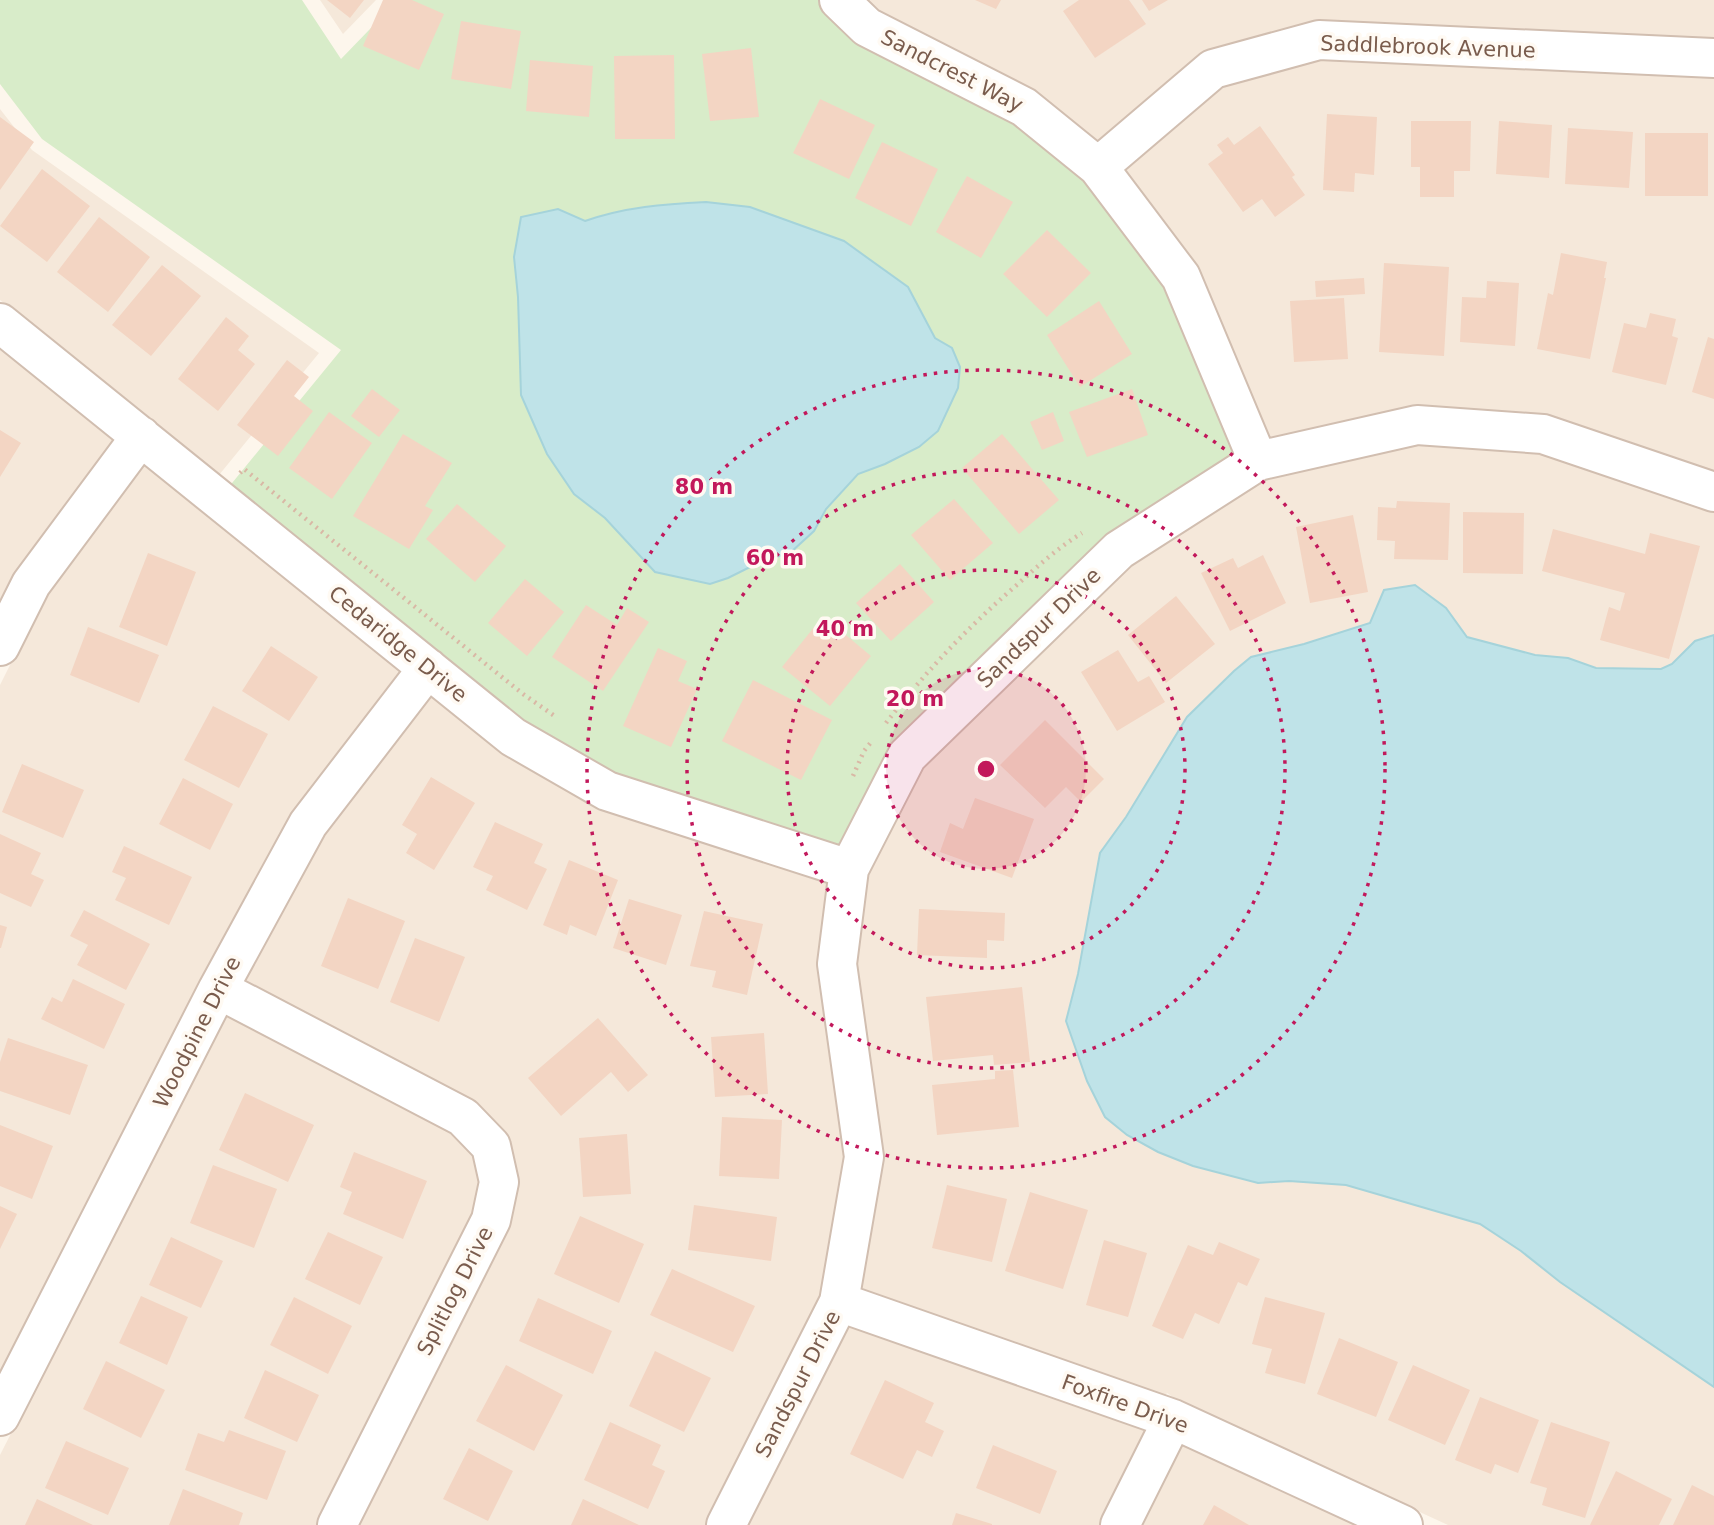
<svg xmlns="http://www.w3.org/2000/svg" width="1714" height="1525" viewBox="0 0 1714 1525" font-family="'DejaVu Sans',sans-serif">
	<rect width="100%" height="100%" fill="#fdf6ec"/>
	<path fill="#f5e8da" d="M320 0H376L343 34Z
		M865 0H1714V39L1315 22 1098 143 876 11Z
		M1321 60 1714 77V472L1544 415 1268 440 1123 170 1220 87Z
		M0 109 32 150 319 353 219 475 140 409 0 300Z
		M0 347 116 439 0 607Z
		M1418 445 1540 453 1714 512V635L1695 641 1672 664 1661 669 1596 668 1568 658 1535 655 1467 637 1446 608 1384 590 1370 623 1304 644 1251 657 1234 671 1187 717 1126 817 1100 853 1078 974 1066 1021 1127 1135 1158 1152 1193 1166 1258 1183 1289 1181 1346 1185 1480 1224 1521 1251 1560 1282 1714 1387V1525H1448L1180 1402 1167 1393 1165 1396 859 1289 854 963 865 876 920 769 1129 566 1264 480Z
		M144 462 403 672 212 964H209L0 1377V685L45 595Z
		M430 694 505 754 599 809 830 883 847 1157 823 1295 707 1525H357L516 1177 243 980 321 836Z
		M225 1014 453 1133 475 1156 481 1183 475 1212 318 1525H0V1455Z
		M847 1325 1147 1431 1100 1525H746Z
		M1180 1444 1357 1525H1140Z"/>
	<path fill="#d8ecc9" d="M0 0H302L341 59 398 0H839L1024 107 1181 277 1258 461 1119 550 907 756 849 869 607 791 219 499 341 350 42 139 0 84Z"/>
	<path fill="#bfe3e8" stroke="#a5d3da" stroke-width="2" d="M706 202 750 207 844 241 908 287 935 338 952 348 960 367 958 388 938 431 919 447 885 464 858 474 826 509 814 531 791 552 758 563 728 578 710 584 655 572 605 518 574 494 547 454 521 395 518 297 514 257 521 217 558 209 585 221C625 207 664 204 706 202Z
		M1415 585 1446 608 1467 637 1535 655 1568 658 1596 668 1661 669 1672 664 1695 641 1714 635V1387L1560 1282 1521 1251 1480 1224 1346 1185 1289 1181 1258 1183 1193 1166 1158 1152 1127 1135 1105 1117 1087 1081 1066 1021 1078 974 1100 853 1126 817 1187 717 1234 671 1251 657 1304 644 1370 623 1384 590Z"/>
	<path fill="#f3d5c3" d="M327 0H364L350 18Z
		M383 0H412L444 14 419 70 363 46Z
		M975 0H1001L996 9Z
		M1079 0H1129L1146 24 1095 58 1063 11Z
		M1142 0H1168L1149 11Z
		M461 21 521 31 511 89 451 79Z
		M751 48 759 117 710 121 702 54Z
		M674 55 675 139H615L614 56Z
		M530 60 593 66 589 117 526 111Z
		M820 99 875 125 849 179 793 153Z
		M1327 114 1377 117 1374 175 1355 173 1354 192 1323 190Z
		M0 117 34 142 0 190Z
		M1411 121H1471L1470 171H1454V197H1420V167H1411Z
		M1499 121 1552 125 1549 178 1496 174Z
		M1260 126 1295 175 1292 177 1305 195 1275 217 1262 199 1243 212 1208 164 1223 153 1217 145 1228 137 1234 145Z
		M1568 128 1633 132 1629 188 1565 184Z
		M1645 133H1708V196H1645Z
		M882 142 938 169 911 226 855 198Z
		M42 169 90 206 47 262 0 226Z
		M967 176 1013 202 981 258 936 232Z
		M99 217 150 257 108 312 57 272Z
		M1047 230 1091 273 1047 317 1003 274Z
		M1561 253 1607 262 1604 278H1606L1590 359 1537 349 1548 293 1553 295Z
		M1384 263 1449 267 1444 356 1379 352Z
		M162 265 201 296 151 356 112 325Z
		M1364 278 1365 294 1316 297 1315 281Z
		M1487 281 1519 283 1515 346 1460 342 1462 297 1486 298Z
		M1344 298 1348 359 1294 362 1290 301Z
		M1099 301 1132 354 1080 387 1047 335Z
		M1650 313 1676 319 1672 336 1678 338 1666 385 1612 372 1624 323 1646 328Z
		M226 317 249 336 238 350 255 364 218 411 178 379Z
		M1708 337 1714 339V399L1692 392Z
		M287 360 309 377 294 396 313 411 278 456 237 425Z
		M372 389 400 410 379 437 351 416Z
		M1132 389 1148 435 1087 457 1069 412Z
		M329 412 372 443 332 499 289 468Z
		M1053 412 1064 441 1042 450 1030 422Z
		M0 430 21 443 0 477Z
		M403 434 452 463 425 506 433 510 409 549 353 516Z
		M1002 434 1059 500 1019 534 962 468Z
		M954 499 993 543 950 580 911 535Z
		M1397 501 1450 503 1448 560 1394 559 1395 541 1377 540 1378 507 1396 508Z
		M457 504 506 546 475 582 426 539Z
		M1463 512 1524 513 1523 574 1463 573Z
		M1353 515 1368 592 1310 603 1296 527Z
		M1553 529 1645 554 1650 533 1700 546 1669 659 1600 640 1609 607 1620 611 1625 593 1542 571Z
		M148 553 196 572 167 646 119 627Z
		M1263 555 1286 603 1230 631 1201 573 1233 558 1238 568Z
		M900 564 934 602 891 641 856 603Z
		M525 579 564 612 527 656 488 623Z
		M1176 596 1215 644 1166 683 1128 635Z
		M586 605 617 625 627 608 649 622 603 691 552 657Z
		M823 616 871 656 830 706 782 667Z
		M88 627 159 655 139 703 70 675Z
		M271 646 318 677 289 721 242 691Z
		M658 648 687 661 678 681 697 689 671 747 623 726Z
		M1118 650 1138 682 1149 676 1165 702 1117 731 1081 672Z
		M753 680 832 720 801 780 722 741Z
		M213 706 268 734 239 788 184 760Z
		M1045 720 1104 779 1081 802 1066 787 1045 808 1000 765Z
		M22 764 84 790 63 838 2 812Z
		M431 777 475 803 434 870 406 853 417 834 402 825Z
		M183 778 233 804 210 850 159 824Z
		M975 798 1034 819 1012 878 940 852 950 823 963 829Z
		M495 822 543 844 534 863 547 869 527 910 486 890 493 876 473 867Z
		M0 834 41 853 31 874 44 880 31 907 0 893Z
		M124 846 192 877 169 925 115 900 126 878 112 872Z
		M569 860 618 880 596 936 570 925 567 935 543 925Z
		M348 898 405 921 378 989 321 966Z
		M629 899 682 915 666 965 613 948Z
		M919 909 1005 913 1004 941 987 940V958L917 955Z
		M84 910 150 944 126 990 77 965 88 945 70 936Z
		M704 911 763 924 747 995 712 987 716 971 690 966Z
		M0 925 7 927 1 948H0Z
		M415 938 465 957 439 1022 390 1002Z
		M73 979 125 1004 104 1049 41 1019 52 997 62 1002Z
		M1022 987 1030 1062 994 1065 993 1055 933 1061 926 997Z
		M598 1018 648 1075 628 1092 611 1072 561 1116 528 1078Z
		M764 1033 768 1094 715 1097 711 1037Z
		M8 1038 88 1065 70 1115 0 1091V1062Z
		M1013 1070 1019 1127 937 1135 932 1085 995 1079V1071Z
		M245 1093 314 1125 288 1182 219 1150Z
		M722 1117 782 1120 779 1179 719 1176Z
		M0 1125 53 1146 32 1199 0 1186Z
		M627 1134 631 1194 583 1197 579 1138Z
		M354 1152 427 1181 403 1239 343 1214 352 1192 340 1187Z
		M213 1165 277 1189 254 1248 190 1223Z
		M947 1185 1007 1199 992 1262 932 1248Z
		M1030 1192 1088 1210 1063 1289 1005 1271Z
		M694 1205 777 1217 771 1261 688 1250Z
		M0 1206 17 1214 0 1249Z
		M580 1216 644 1244 619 1303 554 1274Z
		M328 1232 383 1257 360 1305 305 1279Z
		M171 1237 223 1261 201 1308 149 1285Z
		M1104 1240 1147 1253 1128 1317 1086 1305Z
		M1219 1242 1260 1259 1247 1286 1238 1282 1219 1324 1195 1313 1183 1339 1152 1326 1188 1245 1213 1255Z
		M672 1269 755 1306 733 1352 650 1315Z
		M141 1296 188 1317 167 1365 119 1343Z
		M294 1297 352 1326 328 1374 270 1345Z
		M1265 1297 1325 1313 1305 1384 1265 1373 1272 1349 1252 1344Z
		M538 1298 612 1331 593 1374 519 1341Z
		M1339 1338 1398 1362 1376 1417 1317 1394Z
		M655 1351 711 1378 684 1432 629 1406Z
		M106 1361 165 1390 141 1438 83 1409Z
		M506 1365 563 1395 534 1451 476 1421Z
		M1413 1365 1470 1390 1445 1445 1388 1420Z
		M265 1370 319 1395 297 1442 244 1418Z
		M885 1380 934 1403 925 1422 944 1431 932 1457 917 1450 903 1479 850 1454Z
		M1480 1397 1539 1420 1518 1473 1495 1464 1491 1474 1455 1460Z
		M610 1422 661 1445 652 1465 665 1471 648 1509 584 1480Z
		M1551 1422 1610 1442 1585 1518 1542 1505 1547 1488 1530 1483Z
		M229 1430 286 1451 267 1500 185 1470 198 1433 224 1442Z
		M66 1441 129 1468 108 1515 45 1488Z
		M993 1445 1057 1471 1040 1514 976 1488Z
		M469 1448 513 1471 488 1521 443 1499Z
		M1616 1471 1672 1499 1659 1525H1590Z
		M1692 1485 1714 1496V1525H1673Z
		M183 1489 243 1513 239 1525H169Z
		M37 1499 93 1525H25Z
		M583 1499 639 1525H571Z
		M1214 1505 1249 1525H1203Z
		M956 1513 992 1524V1525H952Z"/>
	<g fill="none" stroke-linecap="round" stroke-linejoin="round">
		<defs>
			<path id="street" d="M839 0 867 27 1024 107 1098 167 1181 277 1258 461
				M1098 167 1213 69 1319 40 1714 58
				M0 323 513 737 607 791 849 869
				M0 646 31 584 141 436
				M218 989 463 1117 491 1146 499 1182 491 1220 337 1525
				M839 1302 1173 1419 1403 1525
				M0 1416 218 989 308 824 428 668
				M726 1525 839 1302 864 1157 837 964 849 869 907 756 1119 550 1258 461 1417 425 1543 434 1714 492
				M1120 1525 1173 1419"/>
		</defs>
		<use href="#street" stroke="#d1beb0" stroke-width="42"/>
		<path stroke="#d9b8a5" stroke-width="4.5" stroke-dasharray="2 5" stroke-linecap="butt" d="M240 473 244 469 523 694 556 717
			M886 723C926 671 969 626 1019 583 1039 565 1059 547 1082 533
			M853 776 864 751 872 741"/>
		<use href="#street" stroke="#fff" stroke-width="38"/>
	</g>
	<circle cx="986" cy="769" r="100" fill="#c2185b" fill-opacity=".12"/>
	<g fill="none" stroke="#c2185b" stroke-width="3.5" stroke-dasharray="3.5 7">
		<circle cx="986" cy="769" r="100"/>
		<circle cx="986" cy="769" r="199"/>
		<circle cx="986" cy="769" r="299"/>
		<circle cx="986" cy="769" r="399"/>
	</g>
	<g text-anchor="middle" stroke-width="7" stroke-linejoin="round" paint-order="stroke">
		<g font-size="21" fill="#7a5c4d" stroke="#fffaf3">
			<text transform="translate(1428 47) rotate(2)" y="7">Saddlebrook Avenue</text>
			<text transform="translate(952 71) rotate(27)" y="7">Sandcrest Way</text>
			<text transform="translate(1039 628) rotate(-44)" y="7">Sandspur Drive</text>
			<text transform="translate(398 644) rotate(39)" y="7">Cedaridge Drive</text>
			<text transform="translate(197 1032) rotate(-63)" y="7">Woodpine Drive</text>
			<text transform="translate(455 1291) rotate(-63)" y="7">Splitlog Drive</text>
			<text transform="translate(798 1384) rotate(-63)" y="7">Sandspur Drive</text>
			<text transform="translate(1125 1404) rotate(20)" y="7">Foxfire Drive</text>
		</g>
	</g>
	<circle cx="986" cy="769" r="10" fill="#c2185b" stroke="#fffaf3" stroke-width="3.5"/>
	<g font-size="21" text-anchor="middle" font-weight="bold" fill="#c2185b" stroke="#fffaf3" stroke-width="7" stroke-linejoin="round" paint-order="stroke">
		<text x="704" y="494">80 m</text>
		<text x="775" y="565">60 m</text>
		<text x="845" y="636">40 m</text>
		<text x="915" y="706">20 m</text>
	</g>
</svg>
